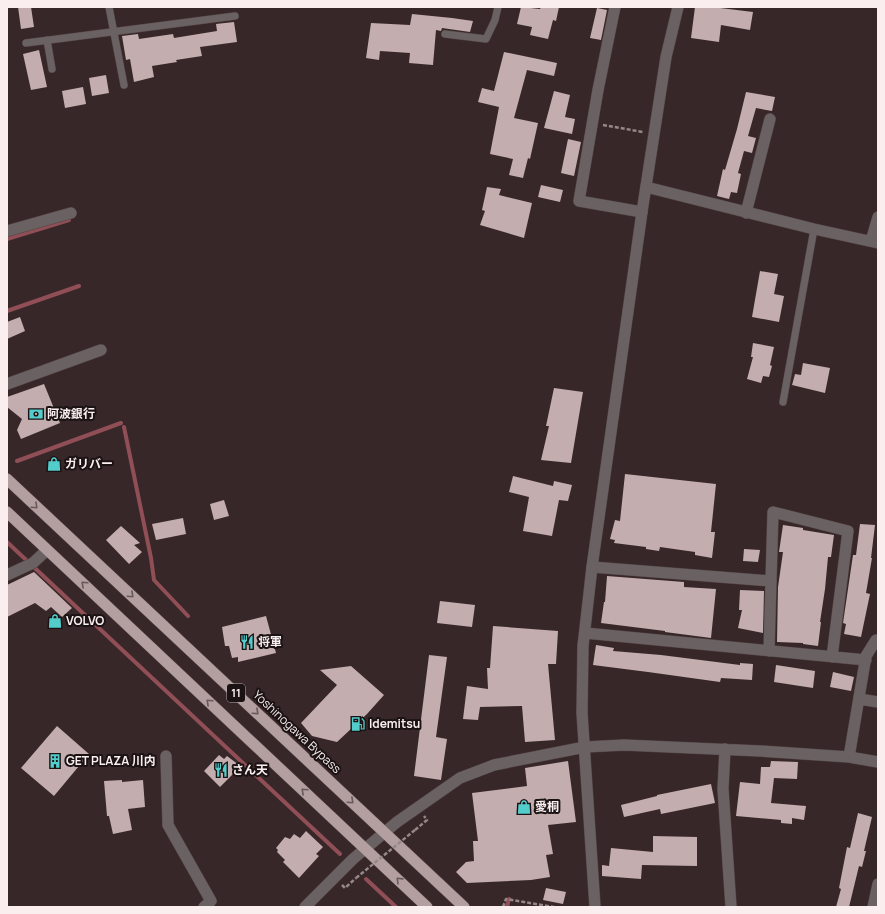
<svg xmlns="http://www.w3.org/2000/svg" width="885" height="914" viewBox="0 0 885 914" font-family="Manrope,'Noto Sans JP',sans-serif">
	<rect width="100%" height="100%" fill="#382728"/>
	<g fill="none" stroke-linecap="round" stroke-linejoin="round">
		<path stroke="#904f56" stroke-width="4" d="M7 239 69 220
			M7 311 79 286
			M124 427 151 558 154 580 188 616
			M17 461 121 423
			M7 542 340 854
			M366 879 396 907
			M507 907 509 899"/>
	</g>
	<path fill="#c3adae" d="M18 7H31L34 27 21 29Z
		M521 7 540 9 541 7H559L556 21 553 20 548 39 530 35 532 27 517 24Z
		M695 7H712L753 12 750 30 721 25 719 42 691 38Z
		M597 8 607 10 601 40 590 38Z
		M412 14 452 18 473 21 470 32 442 28 441 31 436 30 433 65 409 63 410 53 380 51 379 60 366 58 371 23 410 25Z
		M234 22 237 42 200 47 202 56 176 60 177 62 152 66 154 77 134 82 130 59 126 60 122 36 138 34 139 39 173 34 174 38 217 31 216 24Z
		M39 50 47 87 31 90 23 54Z
		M504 52 557 63 554 76 527 70 514 118 538 123 530 159 528 158 523 178 509 175 513 159 490 154 499 107 478 102 482 88 494 91Z
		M106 75 109 93 92 96 89 78Z
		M83 87 86 104 65 108 62 91Z
		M554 91 570 95 565 117 575 119 572 134 544 128Z
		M746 92 775 97 772 111 756 108 748 136 756 138 752 153 744 151 738 173 741 174 737 193 731 192 729 199 717 196 723 169 725 170 737 129Z
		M568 139 581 142 574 176 561 173Z
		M541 185 563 190 560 202 538 197Z
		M487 187 501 189 499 195 532 203 524 238 480 225 485 211 482 210Z
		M760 271 778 274 774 294 784 296 779 322 752 317Z
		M20 317 25 331 7 339V322Z
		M753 343 774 347 770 365 772 366 769 377 763 376 761 383 747 379 753 357H751Z
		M803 363 830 368 825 393 792 385 795 374 801 375Z
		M44 384 60 423 21 439 17 430 22 419 7 407V397Z
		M554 388 583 392 571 463 541 460 549 426H546Z
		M625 474 716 484 711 532H715L712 558 695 555V552L660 547 659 551 646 549V547L614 543 615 540 610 539 615 520 620 521Z
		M513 476 553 486 554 481 572 485 568 501 559 500 552 536 523 531 529 497 509 492Z
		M224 500 229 516 214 520 210 504Z
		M183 518 186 534 156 540 152 524Z
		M860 524 875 525 871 558H872L866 593 870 594 861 637 844 634 846 624 843 623 853 555H856Z
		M783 525 803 528V530L834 535 831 557H828L825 589 820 622H821L818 646 803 644V643L777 642 778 587 783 552H779Z
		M121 526 140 543 134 545 142 552 129 564 106 540Z
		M744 549 760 550 758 562 743 561Z
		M34 572 72 608 62 617 51 607 46 611 35 603 7 617V585Z
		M607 576 684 582V587L716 589 711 638 665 632V631L601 623 604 602H605Z
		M740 590 764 591 763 633 738 628 742 610H739Z
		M440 601 475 605 472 627 437 623Z
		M266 616 276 653 238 662V657L232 658 229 646H225L222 627Z
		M493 626 558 631 556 664H548L555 740 525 742 522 706 480 707 478 720 463 719 467 686 488 689 487 668H490Z
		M596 645 614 648 613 651 661 655 740 665V663L753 664 752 680 721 678 720 682 648 672 593 665Z
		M429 655 447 657 436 737 447 739 441 780 414 776Z
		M776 665 815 671 813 688 774 682Z
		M351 666 384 695 367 714 337 742 312 736 301 723 337 685 320 670Z
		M833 672 854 677 851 691 830 687Z
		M57 726 89 754 54 796 21 768Z
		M219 755 224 759 227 756 239 765 237 769V770L220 787 204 771Z
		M568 761 576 822 548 825 553 854 546 855 550 877 531 880 467 883 456 872 466 862 474 861 473 841H478L472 793 527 786 525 768Z
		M771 761 798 762 797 779 774 778 771 803 806 806 804 820 792 818V824L781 823V820L736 816 740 782 760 784 761 767H770Z
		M122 780V782L143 780 145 807 128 809 132 830 113 834 109 816H107L104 781Z
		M711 784 715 803 661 814 660 809 624 817 621 805 657 796V795Z
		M858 813 872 817 864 851H866L862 867 859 866 849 907H836L841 889 839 888 847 847 850 848Z
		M306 831 323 847 316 854 319 856 299 878 283 862 285 860 277 852 278 850 276 848 285 837 290 839 294 834 300 838Z
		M653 836 697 837V866L642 865 641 879 602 876V865L609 866 611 848 653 852Z
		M546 888 566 892 563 904 543 900Z"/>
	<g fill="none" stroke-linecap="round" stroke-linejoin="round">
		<defs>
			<path id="service" d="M109 7 124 85
				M445 34 486 39 495 20 498 7
				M47 40 52 69
				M26 43 235 16
				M783 402 814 229"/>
			<path id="minor" d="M615 7 598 90 579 201 642 212
				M646 187 814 229 878 243
				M746 213 770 119
				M7 231 71 213
				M871 241 878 217
				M7 384 101 350
				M592 567 771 581 769 651
				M7 575 33 563 47 550
				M771 581 773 512 848 531 832 657
				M585 633 866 660
				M859 699 878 702
				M725 749 723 789 731 907
				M166 756 168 825 211 901 204 907
				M849 757 878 762
				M305 907 353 859 397 822 460 778 494 765 585 747 624 745 760 751 849 757 866 656 876 640H878
				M873 907 878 884"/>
			<path id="tertiary" d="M595 907 582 713 583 646 592 567 642 212 666 57 678 7"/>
			<path id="trunk" d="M7 479 464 907
				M7 512 427 907"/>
		</defs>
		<use href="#service" stroke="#534344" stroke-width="8"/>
		<use href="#minor" stroke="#534344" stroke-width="12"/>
		<use href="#tertiary" stroke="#534344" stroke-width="12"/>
		<use href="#trunk" stroke="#534344" stroke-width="12"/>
		<path stroke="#968788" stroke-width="2.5" stroke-dasharray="4 2" stroke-linecap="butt" d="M603 125 643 132
			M415 830 427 820 424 816
			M342 885 345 888 356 878
			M503 907 506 899 554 907"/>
		<use href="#service" stroke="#6a6162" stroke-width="7"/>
		<use href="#minor" stroke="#6a6162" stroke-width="11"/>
		<use href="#tertiary" stroke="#6a6162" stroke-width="11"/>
		<use href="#trunk" stroke="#b49fa0" stroke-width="11"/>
		<path stroke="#968788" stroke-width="2.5" stroke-dasharray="4 2" stroke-linecap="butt" d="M356 878 415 830"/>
	</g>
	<defs><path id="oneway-chevron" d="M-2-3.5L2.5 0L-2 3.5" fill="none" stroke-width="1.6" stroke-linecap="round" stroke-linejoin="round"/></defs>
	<g stroke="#67585a">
		<use href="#oneway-chevron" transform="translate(35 506) rotate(43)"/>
		<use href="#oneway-chevron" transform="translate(84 584) rotate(-137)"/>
		<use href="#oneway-chevron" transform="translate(131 595) rotate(43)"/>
		<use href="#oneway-chevron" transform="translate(209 702) rotate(-137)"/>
		<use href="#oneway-chevron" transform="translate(256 712) rotate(43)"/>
		<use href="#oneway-chevron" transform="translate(304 791) rotate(-137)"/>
		<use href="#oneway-chevron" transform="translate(351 801) rotate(43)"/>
		<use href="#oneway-chevron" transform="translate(399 880) rotate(-136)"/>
	</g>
	<defs>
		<symbol id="bank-bare" viewBox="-9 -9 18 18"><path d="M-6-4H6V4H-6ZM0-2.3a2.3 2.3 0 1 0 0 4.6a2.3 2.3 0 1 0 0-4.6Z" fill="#53cdcb" stroke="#1a1213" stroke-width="2.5" paint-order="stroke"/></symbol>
		<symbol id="shop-bare" viewBox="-9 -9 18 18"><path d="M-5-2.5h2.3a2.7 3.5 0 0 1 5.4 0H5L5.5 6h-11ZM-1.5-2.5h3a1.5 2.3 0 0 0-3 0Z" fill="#53cdcb" stroke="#1a1213" stroke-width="2.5" paint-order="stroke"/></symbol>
		<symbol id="restaurant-bare" viewBox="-9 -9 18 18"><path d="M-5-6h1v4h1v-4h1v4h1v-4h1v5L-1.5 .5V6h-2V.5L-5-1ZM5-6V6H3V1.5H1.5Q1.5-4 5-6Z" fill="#53cdcb" stroke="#1a1213" stroke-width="2.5" paint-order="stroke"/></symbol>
		<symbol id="fuel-bare" viewBox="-9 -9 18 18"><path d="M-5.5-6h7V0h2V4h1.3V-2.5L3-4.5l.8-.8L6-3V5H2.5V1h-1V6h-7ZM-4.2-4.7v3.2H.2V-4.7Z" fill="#53cdcb" stroke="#1a1213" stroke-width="2.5" paint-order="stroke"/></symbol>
		<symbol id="building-bare" viewBox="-9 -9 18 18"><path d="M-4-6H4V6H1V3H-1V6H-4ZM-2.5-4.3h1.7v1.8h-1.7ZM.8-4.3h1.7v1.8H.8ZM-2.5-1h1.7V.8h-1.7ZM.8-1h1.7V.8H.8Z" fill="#53cdcb" stroke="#1a1213" stroke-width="2.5" paint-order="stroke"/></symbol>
	</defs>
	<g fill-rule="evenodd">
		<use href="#bank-bare" x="26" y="404" width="20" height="20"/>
		<use href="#shop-bare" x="44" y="454" width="20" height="20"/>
		<use href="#shop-bare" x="45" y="611" width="20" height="20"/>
		<use href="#restaurant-bare" x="237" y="632" width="20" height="20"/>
		<use href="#fuel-bare" x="348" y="714" width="20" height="20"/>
		<use href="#building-bare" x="45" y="751" width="20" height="20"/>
		<use href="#restaurant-bare" x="211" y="760" width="20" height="20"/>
		<use href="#shop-bare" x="514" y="797" width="20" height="20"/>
	</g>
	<g text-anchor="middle" stroke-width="4" stroke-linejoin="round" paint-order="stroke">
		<rect fill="#1a1213" stroke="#b7acac" stroke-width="1" x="227" y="684" width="18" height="18" rx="3"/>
		<g font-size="11" font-weight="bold" fill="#faeeee">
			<text x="236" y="697">11</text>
		</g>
		<g font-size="12" font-weight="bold" fill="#faeeee" stroke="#1a1213" text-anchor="start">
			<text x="47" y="418">阿波銀行</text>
			<text x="65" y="468">ガリバー</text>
			<text x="66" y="625">VOLVO</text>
			<text x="258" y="646">将軍</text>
			<text x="369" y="728">Idemitsu</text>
			<text x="66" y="765">GET PLAZA 川内</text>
			<text x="232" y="774">さん天</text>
			<text x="535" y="811">愛桐</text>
		</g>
		<g font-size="12" fill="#faeeee" stroke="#1a1213">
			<text transform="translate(297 732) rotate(43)" y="4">Yoshinogawa Bypass</text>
		</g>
	</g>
	<rect width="885" height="914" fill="none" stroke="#faeeee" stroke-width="16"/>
</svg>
